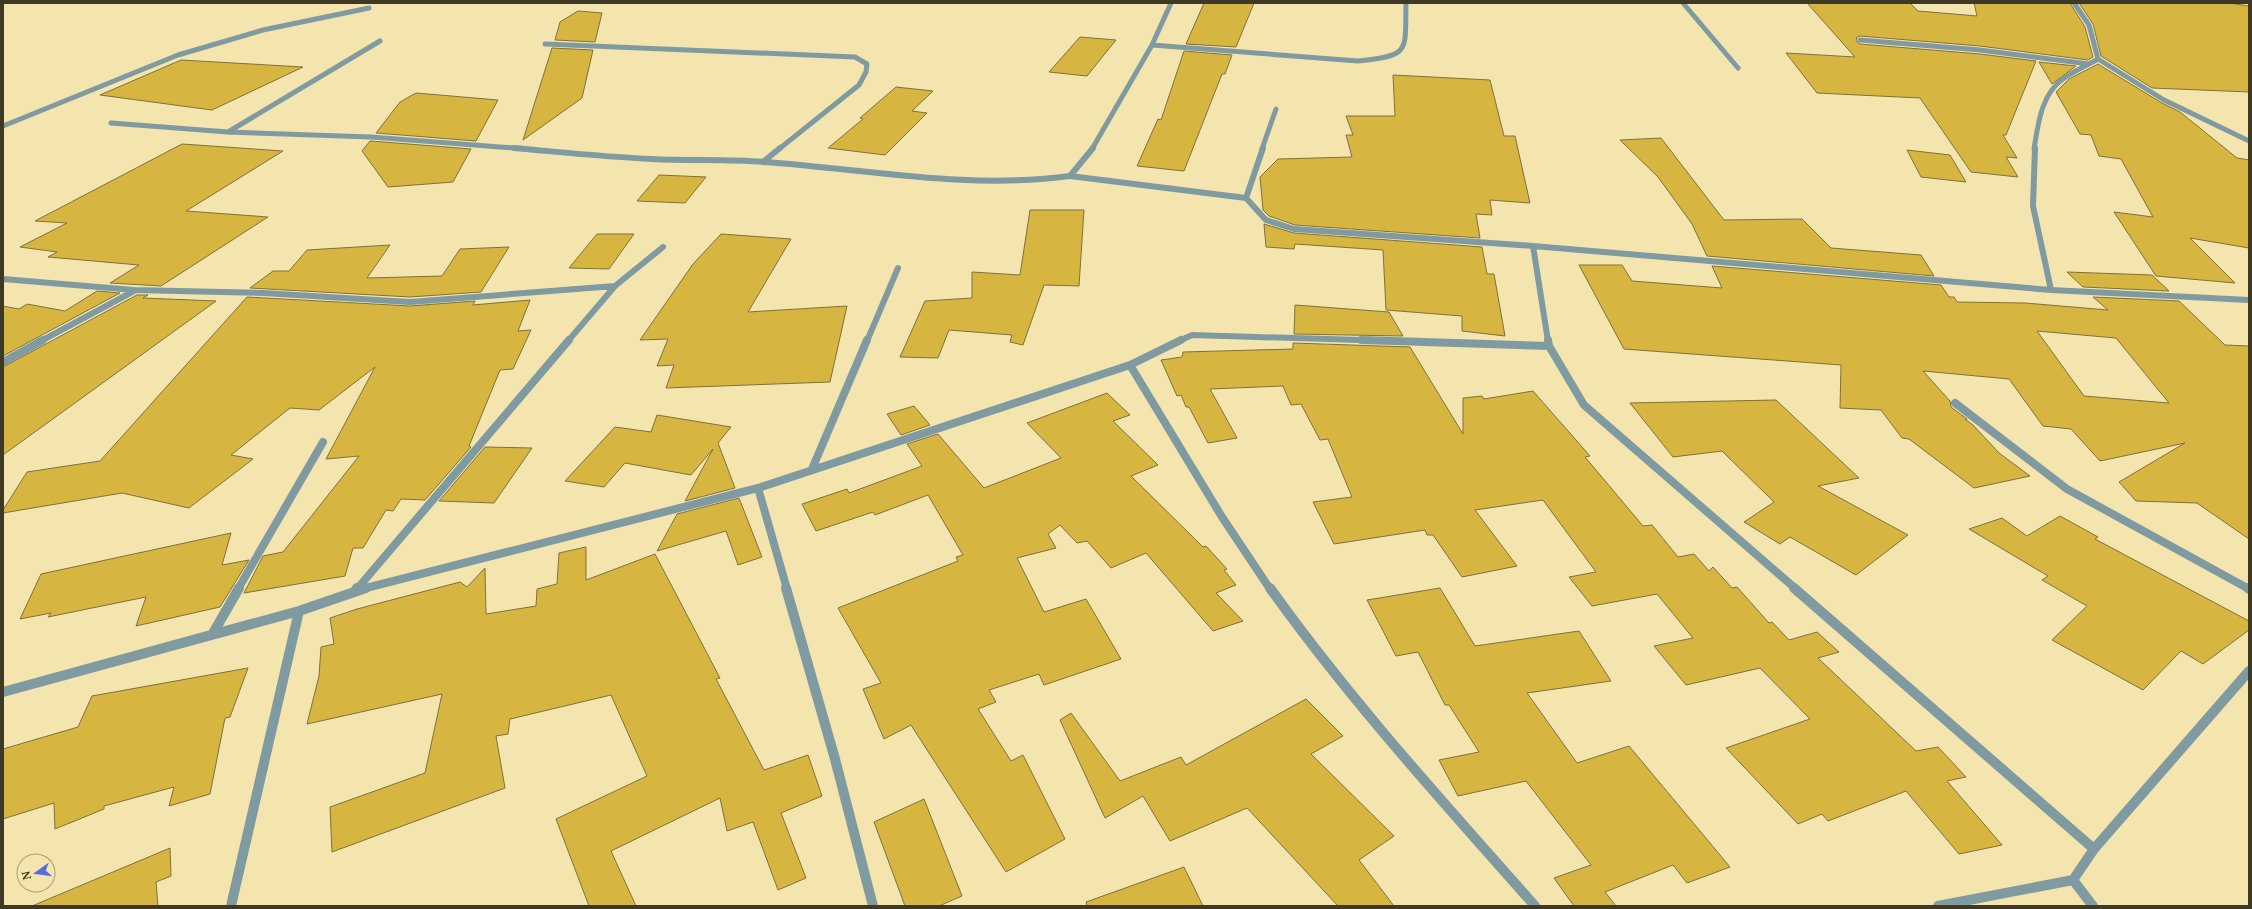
<svg xmlns="http://www.w3.org/2000/svg" width="2252" height="909" viewBox="0 0 2252 909" font-family="'Noto Serif',serif">
	<rect width="100%" height="100%" fill="#f4e4ae"/>
	<path fill="#d6b640" stroke="#7f703e" fill-rule="evenodd" d="M1204 3H1254L1236 47 1186 44Z
		M1807 3H1910L1918 11 1977 16 1974 3H2070L2085 27 2093 57 2088 60 1980 46 1860 36 1857 37 1856 41 1860 44 1980 54 2036 61 2006 135H2003L2017 158 2006 157 2018 177 1971 172 1920 98 1817 93 1786 53 1855 57Z
		M2079 3H2229L2249 6V92L2152 88 2101 56 2093 24Z
		M578 11 602 13 595 42 555 40 560 22Z
		M1080 37 1116 40 1087 76 1049 72Z
		M552 48 593 50 582 98 523 140Z
		M1184 51 1232 55 1225 74H1222L1184 171 1137 166 1158 119 1161 120Z
		M181 60 303 67 212 110 100 95Z
		M2039 62 2076 66 2052 84Z
		M2098 64 2162 103 2180 112 2237 158 2249 160V248L2190 238 2235 283 2156 276 2114 212 2153 217 2121 159 2099 156 2091 135 2080 134 2056 92 2069 79Z
		M1393 75 1490 80 1504 136H1515L1530 203 1490 200 1492 215 1476 214 1480 238 1295 225 1269 216 1263 210 1260 177 1278 159 1352 157 1346 135H1353L1346 116H1395Z
		M896 87 933 91 912 111 927 113 885 155 828 148 863 119 860 118Z
		M416 93 498 100 476 141 376 133 400 102Z
		M1661 138 1724 220 1802 219 1831 248 1921 255 1934 276 1707 256 1692 224 1658 177 1620 140Z
		M370 141H371L471 149 453 182 388 187 362 151Z
		M182 144 283 151 186 211 268 217 161 286 110 283 139 265 48 257 57 252 20 247 67 223 35 221Z
		M1907 150 1950 155 1966 182 1921 177Z
		M659 175 706 177 685 203 637 201Z
		M1030 210H1084L1079 286 1044 285 1023 345 1010 342 1012 335 949 330 938 358 900 357 925 301 972 298V272L1020 275Z
		M1264 224 1294 233 1482 247 1487 274H1494L1505 336 1462 331V316L1386 310 1383 250 1295 244 1294 249 1266 247Z
		M597 234H634L609 269 569 268Z
		M721 234 791 239 748 312 847 306 830 382 666 388 674 365 657 366 668 339 640 340 693 264Z
		M390 245 367 278 442 276 460 249 509 247 481 292 410 297 250 288 273 271H289L307 250Z
		M1579 265H1622L1632 281 1722 288 1712 266 1941 285 1949 297H1954L1957 302 2025 303 2108 310 2093 297 2179 301 2225 345 2249 346V539L2197 503 2136 501 2119 482 2185 443 2100 461 2071 429 2043 426 2009 379 1923 371 1950 401 1951 407 1967 419H1965L1973 425 1999 453 2030 476 1974 488 1909 439 1902 438 1881 410 1840 408 1841 365 1624 349ZM2037 331 2116 338 2169 403 2084 396Z
		M2067 272 2152 275 2169 291 2083 287Z
		M97 291 120 293 3 356V306L19 309 27 304 65 311Z
		M137 295H148L143 298 216 301 3 455V367Z
		M247 297 410 306 475 301 473 305 530 300 518 331 531 330 513 369 500 370 469 446 471 447 425 500 401 499 393 511 386 510 363 548H353L345 576 244 593 263 556 283 552 359 456 326 459 375 367 319 410 290 408 231 455 253 459 189 508 122 493 3 513V510L27 472 100 461Z
		M1295 305 1389 312 1403 336 1294 334Z
		M1293 343 1410 347 1463 434V398L1482 396 1484 399 1533 391 1590 456 1585 457 1643 526 1652 525 1678 557 1694 554 1709 571 1713 567 1732 588 1737 587 1769 623 1772 622 1789 640 1817 632 1839 652 1818 658 1916 751 1938 747 1966 777 1947 781 2002 845 1959 854 1906 791 1828 821 1822 814 1798 824 1726 748 1810 719 1760 668 1686 685 1654 646 1693 638 1657 594 1592 606 1569 577 1596 572 1543 500 1475 510 1517 566 1462 577 1433 535H1427L1425 530 1334 544 1313 502 1352 497 1328 439 1320 440 1301 404 1291 405 1283 386 1210 389 1237 438 1208 443 1189 407H1186L1181 395 1177 396 1161 360 1182 357 1183 352 1293 349Z
		M1107 393 1130 415 1113 421 1158 465 1131 476 1203 547 1206 546 1227 569 1224 570 1236 585 1216 593 1243 621 1213 631 1146 553 1111 568 1087 541 1077 543 1060 525 1048 534 1056 548 1017 558 1044 612 1086 599 1121 659 1044 685 1039 674 989 690 996 702 978 709 1011 761 1023 755 1065 839 1006 872 911 725 884 739 863 689 881 683 838 608 958 561 956 557 963 555 928 495 875 515 873 512 816 531 802 504 847 489 849 493 922 466 907 444 938 434 984 488 1061 458 1027 423Z
		M1776 400 1859 478 1818 486 1908 535 1856 575 1790 537 1780 544 1744 522 1774 502 1722 451 1673 457 1630 403Z
		M914 406 930 425 901 435 887 414Z
		M657 415 731 427 718 443 735 488 685 501 713 449 691 475 625 463 604 487 565 481 615 427 651 432Z
		M485 447 532 448 494 503 439 501Z
		M739 498 762 557 738 565 726 531 657 551 677 514Z
		M2060 516 2098 537 2095 539 2249 621V630L2203 664 2181 651 2143 690 2052 640 2087 606 2042 580 2048 576 1969 529 2002 518 2027 536Z
		M231 533 222 565 249 560 220 607 136 626 146 597 48 617 51 613 20 619 41 574Z
		M586 547V580L655 554 720 678 716 679 764 770 808 755 822 796 781 813 806 878 778 890 753 822 727 831 720 798 611 851 636 906H589L556 819 647 776 611 695 510 719 508 734 496 736 505 788 332 852 330 807 425 773 442 694 307 724 319 676 321 647 334 644 330 618 357 609 460 582 467 587 485 568 486 614 536 606 537 589 557 584 559 553Z
		M1440 588 1475 646 1579 631 1611 681 1527 693 1577 763 1629 746 1730 867 1687 883 1673 865 1605 892 1616 906H1574L1554 878 1591 865 1526 781 1458 796 1439 760 1479 752 1449 705H1445L1418 652 1396 656 1367 600Z
		M248 668 230 717 225 718 210 794 169 806 174 787 104 806V809L55 829 54 803 3 819V749L78 727 92 696Z
		M1306 699 1343 736 1311 754 1394 836 1359 860 1394 906H1338L1247 808 1170 841 1143 796 1105 818 1060 720 1071 713 1120 781 1181 757 1186 765Z
		M924 799 962 896 939 906H905L874 822Z
		M170 848 171 876 156 882 158 906H32Z
		M1184 867 1203 906H1087L1086 902Z"/>
	<g fill="none" stroke-linecap="round" stroke-linejoin="round">
		<path stroke="#7f9ba1" stroke-width="5" d="M1683 3 1738 68
			M2074 3 2089 25 2098 59 2164 100 2249 141
			M1860 40 1980 50 2089 64
			M545 44 855 57 867 64 866 72 859 85 779 149
			M1152 45 1358 61C1411 55 1405 53 1406 3
			M111 123 228 132 371 137 526 149
			M3 126 178 55 263 30 369 8
			M228 132 380 41
			M1092 149 1152 45 1171 3
			M1262 149 1276 109
			M2034 149C2038 125 2041 94 2063 79 2074 71 2086 66 2098 59"/>
		<path stroke="#7f9ba1" stroke-width="6" d="M514 148C560 152 606 157 652 159 689 161 727 159 764 162 866 169 967 190 1070 176L1093 148
			M1263 148 1246 198 1266 220 1294 229 1533 246 2051 290 2249 300
			M2035 148 2033 206 2051 290
			M763 162 780 148
			M1070 176 1246 198
			M1533 246 1548 341
			M3 279 134 290 263 293 410 302 615 286
			M41 341 134 291
			M568 341 615 286 663 247
			M867 341 898 268
			M1179 341 1192 335 1393 341"/>
		<path stroke="#7f9ba1" stroke-width="8" d="M1361 340 1549 346
			M1548 340 1549 346 1584 405 1796 589
			M3 362 43 340
			M1130 365 1222 517 1270 589
			M1955 403 2067 489 2249 589
			M812 469 867 340
			M758 488 787 589
			M238 589 323 442
			M357 589 569 340
			M362 589 758 488 1130 365 1181 340"/>
		<path stroke="#7f9ba1" stroke-width="10" d="M786 588 835 759 873 906
			M1270 588C1350 700 1444 803 1535 906
			M1794 588 2094 849
			M2248 588 2249 589
			M355 591 357 588
			M212 635 239 588
			M3 692 299 611 366 588
			M2073 880 2093 906
			M231 906 299 611
			M1938 906 2073 880 2094 849 2249 671"/>
	</g>
	<rect width="2252" height="909" fill="none" stroke="#3f3823" stroke-width="8"/>
	<g transform="translate(36 873) rotate(256)"><circle r="19" fill="#f4e4ae" stroke="#ac9f76"/>
	<path d="M0-3L7 15L0 10L-7 15Z" fill="#596ae0"/>
	<text y="-6" font-size="11" font-weight="bold" text-anchor="middle" fill="#3f3823">N</text>
	</g>
</svg>
